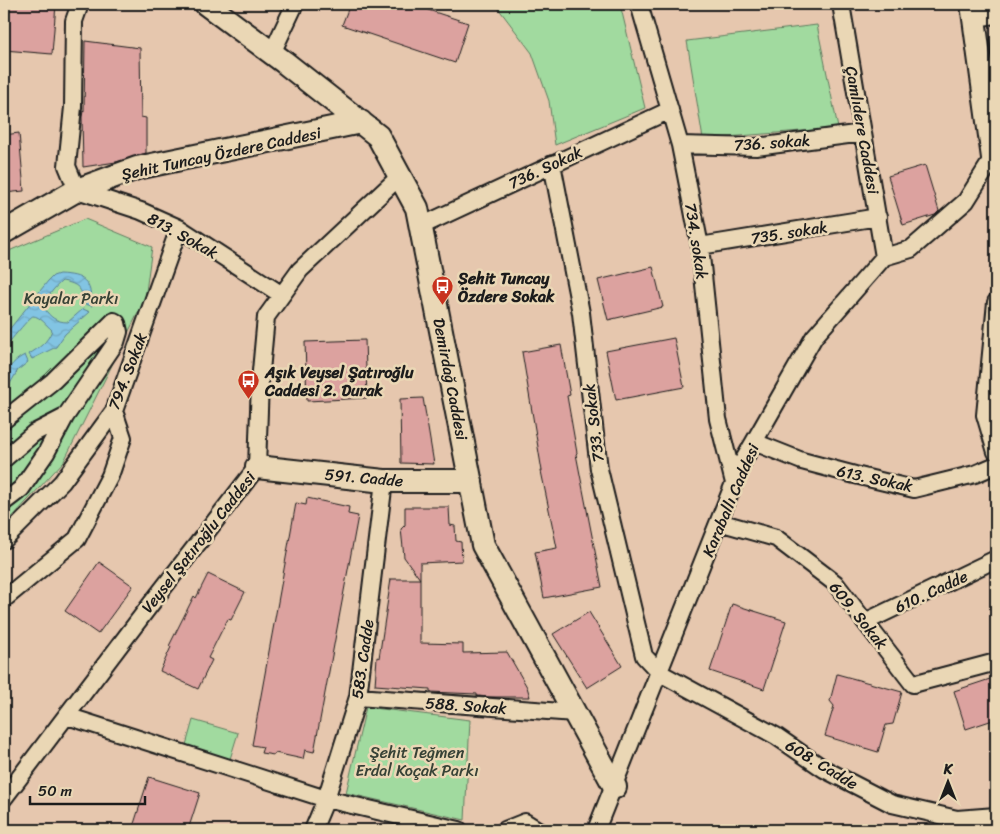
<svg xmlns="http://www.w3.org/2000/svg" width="1000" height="834" viewBox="0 0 1000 834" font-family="Sriracha,sans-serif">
	<defs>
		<pattern id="water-waves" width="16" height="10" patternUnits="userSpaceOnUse" patternTransform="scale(1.25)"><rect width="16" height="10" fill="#82c4e3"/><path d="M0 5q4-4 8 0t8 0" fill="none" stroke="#70a8c2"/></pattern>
	</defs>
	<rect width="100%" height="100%" fill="#e6c7ae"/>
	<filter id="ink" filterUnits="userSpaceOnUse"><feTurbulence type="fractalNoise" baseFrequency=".02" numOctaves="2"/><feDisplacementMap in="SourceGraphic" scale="10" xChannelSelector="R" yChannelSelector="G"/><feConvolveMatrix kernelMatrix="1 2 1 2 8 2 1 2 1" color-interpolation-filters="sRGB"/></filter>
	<g filter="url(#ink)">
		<path fill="#a1da9f" stroke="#5e7b5e" d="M495 4H620L645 108 555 145 549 101 532 53Z
			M817 25 838 128 703 139 687 41Z
			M85 219 152 247 145 299 64 461 4 526V253Z
			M366 707 470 720 465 820 346 793Z
			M193 720 238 733 230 759 186 745Z"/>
		<path fill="url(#water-waves)" stroke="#598193" d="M59 274C84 275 91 280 92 306L85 304C81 288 79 284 62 281 53 289 47 296 44 308 50 317 56 322 68 322L83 309 90 312 65 334 56 347 32 359 29 354C39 348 48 342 52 330 47 326 40 316 33 316 30 316 9 343 4 348V336L48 281 53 276Z
			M25 355 28 362 18 370 4 394C4 389 3 383 4 378 7 368 17 358 25 355Z"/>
		<path fill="#dca29f" stroke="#1c1c1c" d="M4 4H56L52 54 4 50Z
			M350 4H410L468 23 455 63 342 25Z
			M85 41 140 48 141 117 146 118V153L116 162 83 167 82 117 83 111 84 112Z
			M19 133 24 191 4 193V135Z
			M925 165 939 211 935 215 903 225 888 176Z
			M653 267 663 307 608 320 598 280Z
			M674 338 684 387 616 400 606 351Z
			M365 340 367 398 307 401 305 342Z
			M561 345 570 395 567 396 577 453 576 454 602 587 544 598 535 552 557 548 541 471H542L522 352Z
			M423 398 434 464 401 463 400 399Z
			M307 498 349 507 348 514 358 516 314 752 305 750 303 759 275 753 274 755 261 753 263 747 252 745 296 503 306 505Z
			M405 507H449L450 525 455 526 456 541 461 542 462 561 420 563V579L404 557 401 529 405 525Z
			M99 562 133 586 98 634 65 611Z
			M208 574 245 592 231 620 228 619 221 632 208 658 212 660 198 689 160 671 171 647 169 646 194 596 196 598Z
			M391 579H420V643L463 644V653L507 652 527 687 530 697H490L477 696V694L430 692V689L375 685 377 657 379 658Z
			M732 604 786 621 764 689 710 671Z
			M589 612 622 666 587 688 553 634Z
			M837 674 902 692 893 724 886 725 878 752 825 736 834 706 830 701Z
			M996 677V719L966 729 954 691Z
			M149 777 200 793 188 830H132Z"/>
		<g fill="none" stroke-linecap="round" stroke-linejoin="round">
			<defs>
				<path id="street" d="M80 4 74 21 73 107 67 166 77 190 141 211 179 228 282 295
					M639 4 680 145 700 246 718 419 734 483
					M841 4 884 257
					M974 18 996 15
					M272 53 295 4
					M680 145 756 147 863 133
					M552 164 581 313 599 469 644 656 660 673 776 736 824 769 892 804 957 819 996 816
					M421 226 670 110
					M700 246 878 217
					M996 302 985 415 996 452
					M4 420 53 381 114 321 117 323 119 332 116 342 65 417 46 453 21 489 4 502
					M754 442 802 461 855 475 914 489 975 474 996 465
					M4 459 34 433 65 417
					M719 522 776 538 835 583 913 684 996 662
					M4 540 62 482 114 411 179 228
					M4 599 77 539 110 476 123 438 114 411
					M865 622 996 559
					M358 697 575 713
					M67 716 326 799 459 830
					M4 798 154 600 257 467 260 382 266 317 300 270 400 176
					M313 830 326 799 358 697 384 481
					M505 830 525 822 538 830
					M596 830 742 463 814 337 884 257 911 249 966 201 993 158 996 156"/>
				<path id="secondary" d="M206 4 284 62 378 136 417 208 483 545 615 787
					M972 4 993 158
					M4 232 77 190 137 168 361 122
					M257 467 384 481H471"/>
			</defs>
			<use href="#street" stroke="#1c1c1c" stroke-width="20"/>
			<use href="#secondary" stroke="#1c1c1c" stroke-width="26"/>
			<use href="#street" stroke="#ead7b5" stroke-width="16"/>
			<use href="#secondary" stroke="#ead7b5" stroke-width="22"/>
		</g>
	</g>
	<defs>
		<symbol id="bus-pin" viewBox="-11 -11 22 30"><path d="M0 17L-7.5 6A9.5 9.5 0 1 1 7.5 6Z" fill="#c8321e" stroke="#ead7b5"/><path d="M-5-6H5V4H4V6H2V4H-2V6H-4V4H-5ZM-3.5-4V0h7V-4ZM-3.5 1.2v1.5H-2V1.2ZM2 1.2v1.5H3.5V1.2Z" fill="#fff"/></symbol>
	</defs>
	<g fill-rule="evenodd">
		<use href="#bus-pin" x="430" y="274" width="25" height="34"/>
		<use href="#bus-pin" x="236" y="368" width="25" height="34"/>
	</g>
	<g text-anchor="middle" stroke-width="5" stroke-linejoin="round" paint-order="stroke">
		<g font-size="16" fill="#1c1c1c" stroke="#ead7b5">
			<text transform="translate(863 130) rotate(80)" y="6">Çamlıdere Caddesi</text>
			<text transform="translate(772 142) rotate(-4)" y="6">736. sokak</text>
			<text transform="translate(221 153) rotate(-12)" y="6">Şehit Tuncay Özdere Caddesi</text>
			<text transform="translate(545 167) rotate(-25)" y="6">736. Sokak</text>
			<text transform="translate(789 232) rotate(-9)" y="6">735. sokak</text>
			<text transform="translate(183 235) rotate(29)" y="6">813. Sokak</text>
			<text transform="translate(697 241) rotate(81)" y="6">734. sokak</text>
			<text transform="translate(127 371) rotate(-69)" y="6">794. Sokak</text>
			<text transform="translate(451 379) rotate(79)" y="6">Demirdağ Caddesi</text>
			<text transform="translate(593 423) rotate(-97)" y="6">733. Sokak</text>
			<text transform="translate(364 477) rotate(5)" y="6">591. Cadde</text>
			<text transform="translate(875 478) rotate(12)" y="6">613. Sokak</text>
			<text transform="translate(730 500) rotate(-67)" y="6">Karaballı Caddesi</text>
			<text transform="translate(198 542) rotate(-52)" y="6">Veysel Şatıroğlu Caddesi</text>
			<text transform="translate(931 591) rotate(-25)" y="6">610. Cadde</text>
			<text transform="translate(859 615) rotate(51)" y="6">609. Sokak</text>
			<text transform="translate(362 659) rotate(-82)" y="6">583. Cadde</text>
			<text transform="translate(466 705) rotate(4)" y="6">588. Sokak</text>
			<text transform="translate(822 764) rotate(31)" y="6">608. Cadde</text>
		</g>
		<g font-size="16" font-weight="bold" fill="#1c1c1c" stroke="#ead7b5" text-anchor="start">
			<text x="458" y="284">Şehit Tuncay<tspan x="458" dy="18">Özdere Sokak</tspan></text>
			<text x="265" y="378">Aşık Veysel Şatıroğlu<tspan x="265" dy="18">Caddesi 2. Durak</tspan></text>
		</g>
		<g font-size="16" fill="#374236" stroke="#ead7b5">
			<text x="71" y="304">Kayalar Parkı</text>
			<text x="417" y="758">Şehit Teğmen<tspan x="417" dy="18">Erdal Koçak Parkı</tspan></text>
		</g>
	</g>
	<rect width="1000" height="834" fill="none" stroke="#ead7b5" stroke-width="20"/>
	<rect x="10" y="10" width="980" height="814" fill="none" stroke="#1c1c1c" stroke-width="2" filter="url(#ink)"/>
	<g transform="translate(948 782)" stroke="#ead7b5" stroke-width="4" paint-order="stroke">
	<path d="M0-4L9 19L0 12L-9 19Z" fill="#1c1c1c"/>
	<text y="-8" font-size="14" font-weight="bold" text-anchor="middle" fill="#1c1c1c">K</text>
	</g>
	<path d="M30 796v8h115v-8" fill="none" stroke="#1c1c1c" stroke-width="2.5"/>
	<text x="38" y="796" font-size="15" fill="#1c1c1c" stroke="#ead7b5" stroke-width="4" paint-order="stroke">50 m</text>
</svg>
